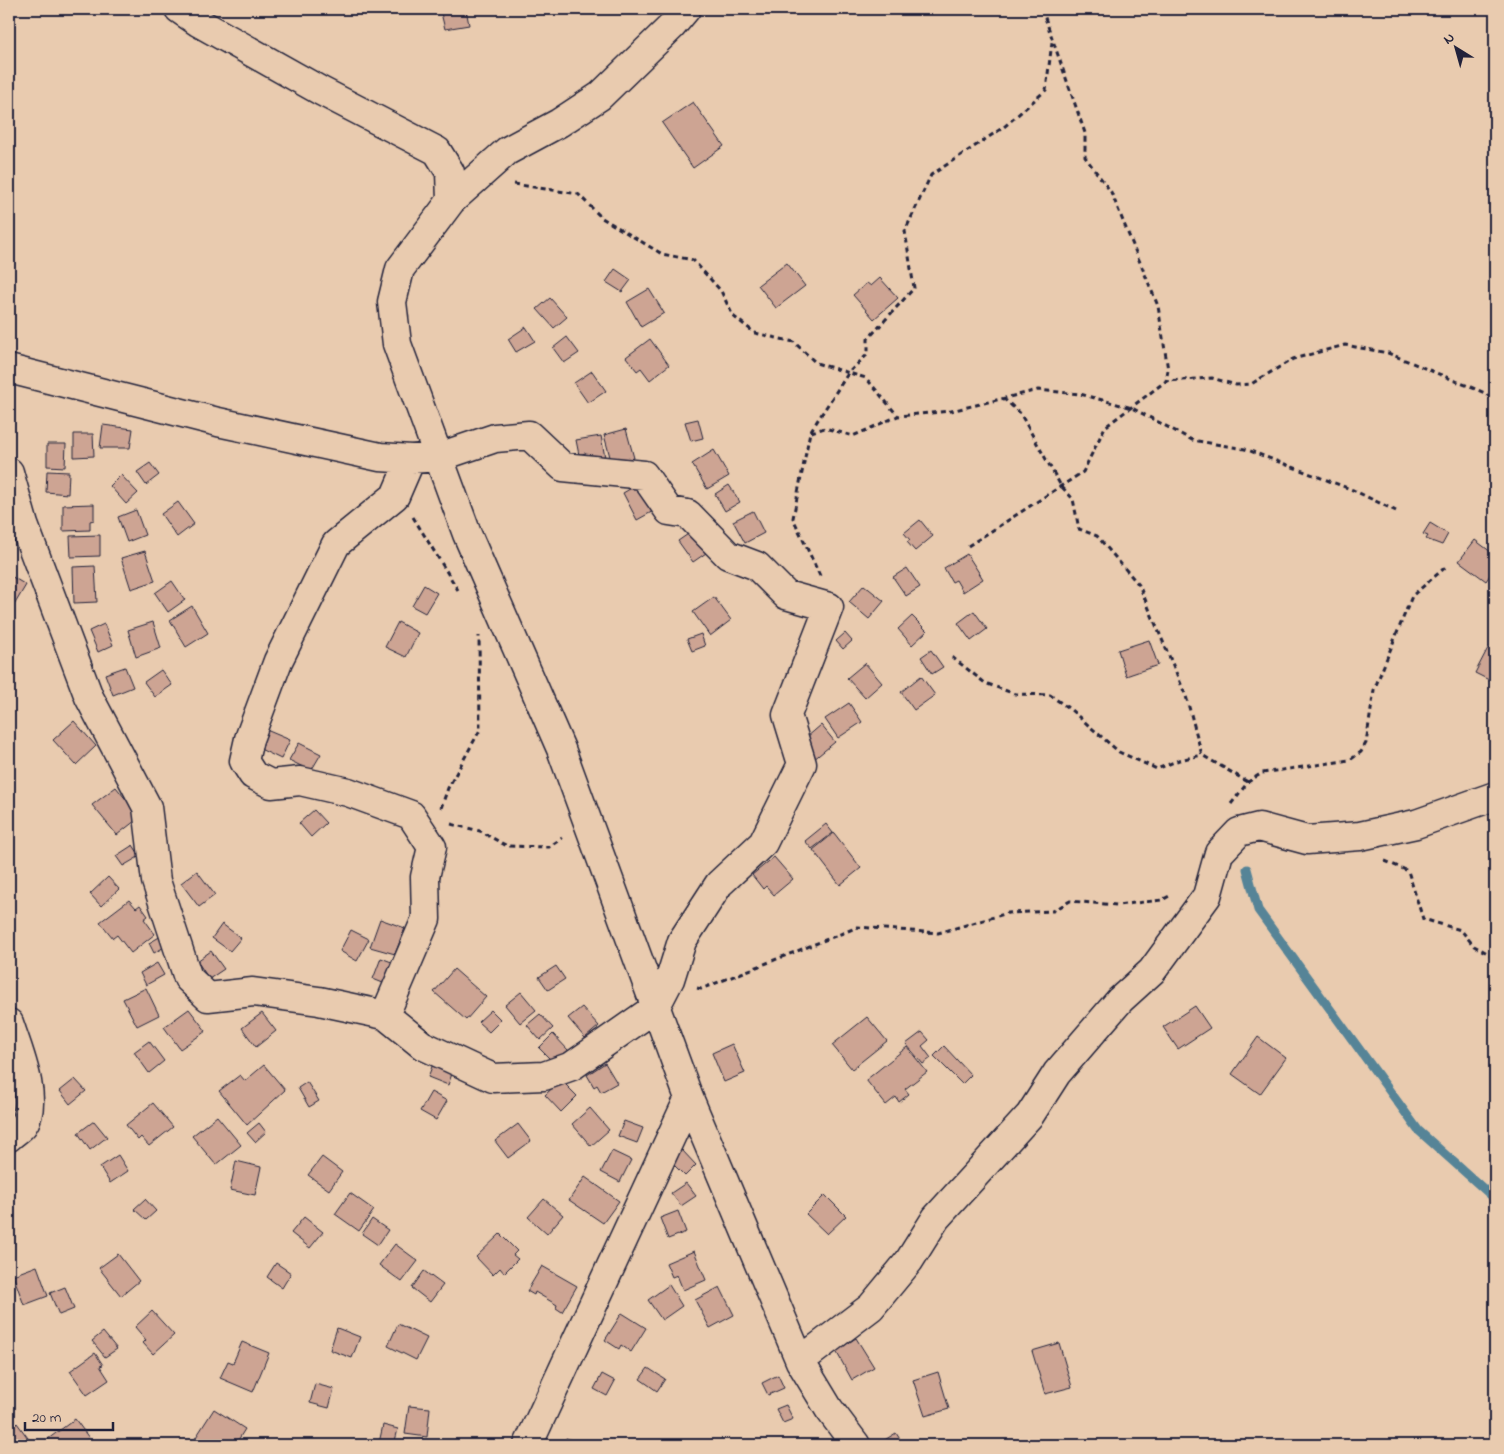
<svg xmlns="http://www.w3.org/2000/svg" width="1504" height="1454" viewBox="0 0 1504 1454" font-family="'Indie Flower',sans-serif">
	<rect width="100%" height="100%" fill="#e9cbaf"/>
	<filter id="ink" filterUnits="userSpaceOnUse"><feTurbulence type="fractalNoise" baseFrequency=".02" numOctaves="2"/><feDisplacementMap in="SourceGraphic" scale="10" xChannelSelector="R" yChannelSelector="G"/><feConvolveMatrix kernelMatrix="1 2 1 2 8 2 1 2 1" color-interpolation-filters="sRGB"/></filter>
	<g filter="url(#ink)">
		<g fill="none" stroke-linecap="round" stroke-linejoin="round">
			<path stroke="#568497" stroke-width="9" d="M1247 869 1258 910 1418 1130 1495 1199"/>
		</g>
		<path fill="#cda493" stroke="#22223b" d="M440 9H466L469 25 445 29Z
			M539 9H601V13H539Z
			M693 102 724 146 693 168 662 123Z
			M787 263 805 286 776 308 758 285Z
			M615 269 631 280 622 292 606 282Z
			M880 278 898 298 874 319 853 295 867 283 871 286Z
			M649 289 664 313 641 327 627 302Z
			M550 298 567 317 554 328 537 309Z
			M526 327 535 341 516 352 508 339Z
			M567 337 579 353 564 363 553 348Z
			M650 339 669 365 650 380 641 368 637 371 626 357Z
			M592 371 606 391 588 403 574 383Z
			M698 419 703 438 691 441 685 422Z
			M103 425 133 429 130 448H100Z
			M626 429 634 458 612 464 604 435Z
			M74 434H93L94 456 74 457Z
			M601 436 606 463 587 467 585 453 579 455 576 440Z
			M47 444H66L65 467 47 466Z
			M714 450 729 476 707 489 692 464Z
			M150 463 159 475 146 485 137 472Z
			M47 471 69 472 68 494 46 492Z
			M121 475 138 493 126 504 110 486Z
			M642 482 657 509 637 520 623 493Z
			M729 485 740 502 725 511 715 494Z
			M178 502 194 524 177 537 161 514Z
			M94 504V520L90 521V530L63 531V505Z
			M136 510 145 535 127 542 118 517Z
			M753 511 764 533 745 543 733 521Z
			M920 520 933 536 915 551 907 542 910 540 904 533Z
			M1430 523 1448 534 1442 545 1426 539 1428 536 1423 534Z
			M694 530 709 551 693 562 678 541Z
			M100 535V556L71 557 70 536Z
			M1475 540 1495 555V568L1486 581 1459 561Z
			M145 551 155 581 131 589 121 558Z
			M967 554 983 579 963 592 956 580 952 582 944 568Z
			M95 566 97 602 74 603 73 567Z
			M907 568 920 587 906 596 893 577Z
			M9 575 26 585 13 607 9 604Z
			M172 581 185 600 168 612 155 593Z
			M424 585 437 593 425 613 412 606Z
			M864 585 884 601 869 619 849 602Z
			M714 597 731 620 710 636 693 612Z
			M192 606 208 633 186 647 170 620Z
			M974 611 987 629 971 641 958 623Z
			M912 616 927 631 912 645 898 629Z
			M153 622 161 648 136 657 128 630Z
			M398 622 418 633 406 657 385 647Z
			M104 624 113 645 98 652 89 631Z
			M845 633 852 641 843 649 836 641Z
			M701 634 705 646 692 651 687 639Z
			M1149 640 1158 665 1126 676 1118 650Z
			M1488 648 1495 652V683L1475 673Z
			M931 650 943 667 932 674 921 657Z
			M865 663 882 683 865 698 847 678Z
			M125 667 133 687 113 695 105 674Z
			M161 670 172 685 155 697 144 682Z
			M921 676 935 695 914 710 901 692Z
			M849 703 862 722 838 738 825 719Z
			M74 721 96 746 76 765 53 740Z
			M821 725 835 742 813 760 800 743Z
			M264 729 290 740 281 759 256 747Z
			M299 743 321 754 311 771 289 760Z
			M116 787 140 817 117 835 92 805Z
			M314 810 326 823 311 837 299 823Z
			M826 824 833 833 812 849 805 841Z
			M834 833 861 868 840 885 813 850Z
			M133 845 140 856 123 866 116 856Z
			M774 857 793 879 774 895 766 886 763 889 752 875Z
			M197 871 215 895 199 907 181 883Z
			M108 877 119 889 101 906 90 894Z
			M129 900 136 908 140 905 148 916 144 919 155 934 131 953 117 935 113 938 100 922Z
			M380 919 405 928 395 954 370 947Z
			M222 924 241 938 230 951 212 938Z
			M351 930 369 939 357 961 340 951Z
			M163 935 168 945 154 953 149 943Z
			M211 951 224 969 209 979 197 961Z
			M381 958 397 964 388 985 373 979Z
			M157 963 164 975 146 985 140 973Z
			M556 966 565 979 548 990 539 977Z
			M454 969 486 997 466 1020 434 992Z
			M146 988 159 1015 137 1026 123 999Z
			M521 992 536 1010 520 1023 505 1005Z
			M1195 1006 1210 1028 1178 1049 1163 1027Z
			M582 1007 599 1026 585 1038 568 1018Z
			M189 1009 206 1031 180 1049 164 1027Z
			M491 1010 501 1020 489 1032 478 1022Z
			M262 1013 276 1031 256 1047 242 1028Z
			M540 1014 553 1028 540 1040 527 1025Z
			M867 1017 887 1041 852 1069 832 1045Z
			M922 1032 929 1040 922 1046 931 1058 923 1064 906 1044Z
			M553 1034 569 1051 555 1064 539 1048Z
			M1258 1037 1286 1058 1260 1094 1232 1074Z
			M149 1041 164 1061 149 1073 134 1052Z
			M732 1044 745 1073 724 1082 712 1053Z
			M944 1046 971 1075 962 1084 934 1056Z
			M907 1047 927 1072 905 1089 909 1094 899 1102 896 1097 886 1105 866 1080Z
			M605 1063 617 1083 601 1092 597 1085 594 1087 587 1075Z
			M433 1064 453 1071 448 1085 428 1077Z
			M264 1065 285 1090 247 1125 219 1091 240 1075 245 1081Z
			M75 1079 86 1091 70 1104 60 1091Z
			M561 1080 577 1096 561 1112 545 1095Z
			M307 1082 319 1101 309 1107 298 1088Z
			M431 1092 447 1101 436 1120 420 1111Z
			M153 1103 173 1127 149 1146 141 1137 138 1140 126 1125Z
			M590 1108 609 1130 591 1146 572 1124Z
			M217 1116 241 1145 216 1165 192 1136Z
			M94 1121 107 1137 90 1150 78 1133Z
			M624 1121 643 1128 637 1143 618 1136Z
			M259 1123 266 1132 255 1142 247 1133Z
			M518 1124 531 1141 508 1158 495 1141Z
			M682 1150 696 1165 685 1176 670 1161Z
			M612 1151 631 1160 620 1182 601 1172Z
			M118 1155 128 1171 110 1183 100 1167Z
			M322 1157 342 1172 329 1190 308 1175Z
			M236 1161 261 1167 255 1195 230 1190Z
			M585 1177 619 1201 603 1223 569 1200Z
			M686 1183 696 1196 681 1206 671 1193Z
			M350 1193 374 1210 359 1231 335 1214Z
			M825 1195 846 1216 827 1234 806 1214Z
			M145 1199 156 1211 146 1220 134 1209Z
			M544 1199 563 1215 547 1234 528 1217Z
			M678 1211 686 1232 668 1239 660 1218Z
			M304 1217 323 1232 310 1248 291 1233Z
			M372 1219 388 1230 378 1245 362 1234Z
			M500 1234 517 1251 513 1255 518 1259 504 1273 500 1268 493 1275 476 1257Z
			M395 1244 418 1261 402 1282 379 1265Z
			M694 1251 706 1280 683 1290 677 1275 672 1277 666 1263Z
			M118 1254 139 1281 121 1296 99 1268Z
			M276 1263 291 1273 282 1288 267 1277Z
			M37 1266 48 1296 24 1305 13 1275Z
			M542 1266 577 1286 562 1312 556 1308 557 1305 535 1292 534 1295 527 1291Z
			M424 1271 443 1285 430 1302 412 1288Z
			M669 1285 682 1306 662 1320 648 1300Z
			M65 1287 74 1309 59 1315 50 1293Z
			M720 1287 734 1315 710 1328 695 1300Z
			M152 1311 174 1335 153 1354 143 1343 146 1340 135 1327Z
			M622 1313 646 1328 631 1352 621 1345 619 1349 605 1340Z
			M398 1324 427 1338 416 1360 388 1346Z
			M337 1328 360 1337 352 1358 330 1350Z
			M103 1332 117 1349 105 1357 92 1341Z
			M856 1338 874 1367 852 1380 836 1351Z
			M242 1342 269 1353 253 1392 220 1378 228 1361 233 1363Z
			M1059 1343 1072 1387 1045 1394 1032 1351Z
			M95 1353 103 1365 100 1366 109 1380 87 1395 70 1371Z
			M648 1368 665 1379 657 1391 640 1379Z
			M938 1372 949 1409 925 1416 913 1380Z
			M602 1374 615 1381 607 1396 594 1389Z
			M778 1375 784 1388 768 1395 762 1383Z
			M315 1384 334 1389 329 1408 310 1403Z
			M786 1405 793 1419 783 1423 776 1409Z
			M409 1406 430 1408 427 1437 405 1434Z
			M214 1409 245 1429 235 1445H191Z
			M75 1419 89 1438 80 1445H52L48 1439Z
			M17 1423 33 1445H9V1430Z
			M383 1425 398 1429 394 1445 379 1443Z
			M896 1433 903 1444 886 1445 883 1441Z
			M566 1438 585 1445H563Z"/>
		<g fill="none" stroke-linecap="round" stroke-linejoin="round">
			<defs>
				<path id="minor" d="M179 9 198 22 321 91 437 151 450 172 451 201
					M686 9 671 27 600 96 559 123 507 151 451 201 400 269 392 302 397 344 467 534 561 749 689 1098 800 1361 829 1409 856 1445
					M9 369 218 422 380 457 411 459 439 457 495 438 529 435 563 467 644 475 669 511 688 514 728 555 757 566 786 595 829 607 787 715 802 764 763 843 719 884 682 941 670 979 655 1008 572 1066 544 1076 493 1078 422 1045 385 1015 319 1001 253 992 208 997 188 978 156 881 147 807 89 697 24 525 9 472
					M385 1015 426 919 425 877 432 847 411 815 348 792 300 781 271 784 253 775 244 761 249 739 278 661 336 544 395 496 411 459
					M9 1023C17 1047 40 1101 23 1125 20 1129 13 1133 9 1137
					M800 1361 871 1307 909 1261 936 1218 1030 1115 1057 1073 1120 1000 1152 971 1207 896 1219 853 1239 832 1259 827 1307 840 1360 836 1416 824 1495 796
					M528 1445 689 1098"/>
			</defs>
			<use href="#minor" stroke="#22223b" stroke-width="31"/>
			<path stroke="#22223b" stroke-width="3" stroke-dasharray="5 4" stroke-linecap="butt" d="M1042 9 1085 133V157L1111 192 1158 306 1168 370 1166 381
				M514 184 578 194 602 218 662 254 693 260 721 291 733 316 755 333 794 342 816 363 866 378 898 416
				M1003 398 1020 413 1061 486 1073 499 1079 529 1097 536 1139 585 1186 696 1202 755 1248 782
				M811 432 825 428 853 436 898 416 951 411 1038 390 1080 394 1132 408 1192 440 1245 449 1353 490 1396 511
				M413 517 458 590
				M968 546 1083 472 1105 427 1166 381 1212 378 1236 385 1251 384 1293 359 1345 345 1388 353 1485 393 1495 401
				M820 576 793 518 810 432 849 372 868 354V339L914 288 905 231 931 175 1004 127 1046 90 1052 42
				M952 657 985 683 1015 694 1050 695 1071 710 1119 752 1157 769 1179 760 1202 755
				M1231 804 1248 782 1262 773 1350 760 1361 752 1366 743 1374 690 1412 596 1448 565
				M441 808 448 788 480 730 479 636
				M451 824 480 831 507 846 549 847 562 838
				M1385 861 1408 871 1423 919 1461 930 1474 946 1495 957
				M697 988 701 989 858 927 938 933 1008 913 1053 911 1070 901 1117 905 1162 900 1171 895"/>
			<use href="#minor" stroke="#e9cbaf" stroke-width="28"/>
		</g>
	</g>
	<rect width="1504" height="1454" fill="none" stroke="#e9cbaf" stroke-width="30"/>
	<rect x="15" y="15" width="1474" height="1424" fill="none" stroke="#22223b" stroke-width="2" filter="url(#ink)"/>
	<g transform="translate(1456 48) rotate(323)" stroke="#e9cbaf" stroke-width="4" paint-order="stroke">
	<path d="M0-4L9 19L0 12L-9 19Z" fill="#22223b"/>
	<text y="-8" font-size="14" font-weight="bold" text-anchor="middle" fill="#22223b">N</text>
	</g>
	<path d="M25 1422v8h88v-8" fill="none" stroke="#22223b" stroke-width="2.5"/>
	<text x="32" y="1422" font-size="15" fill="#22223b" stroke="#e9cbaf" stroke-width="4" paint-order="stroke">20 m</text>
</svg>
